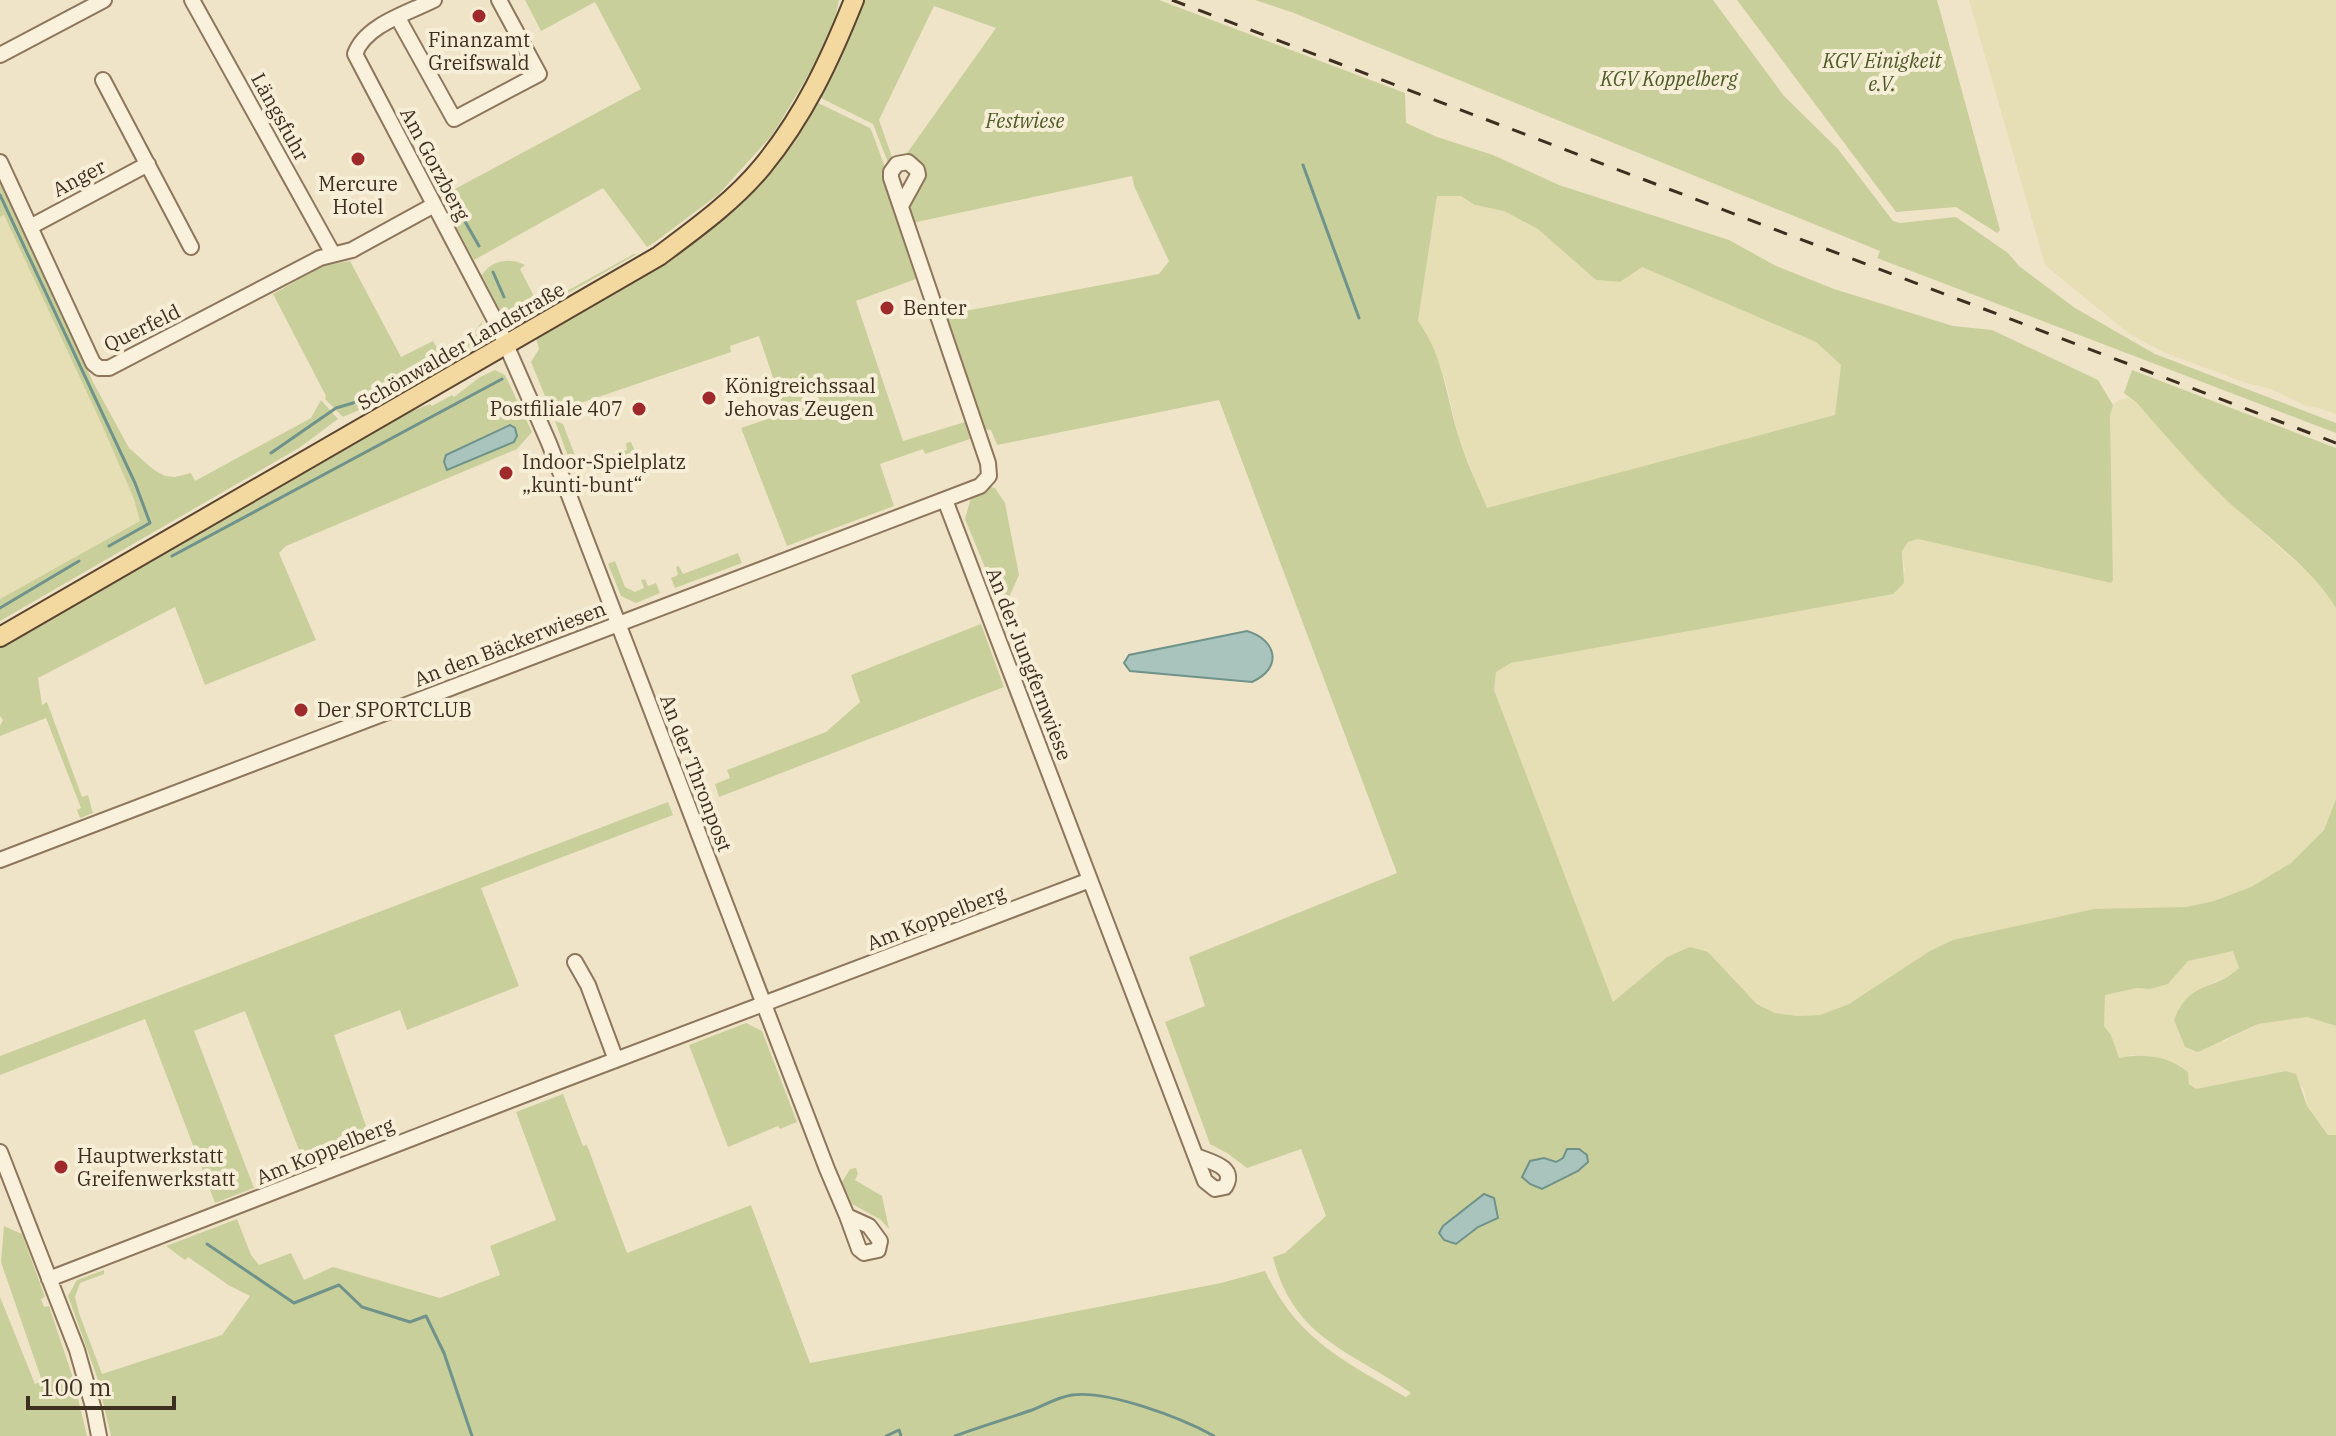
<svg xmlns="http://www.w3.org/2000/svg" width="2336" height="1436" viewBox="0 0 2336 1436" font-family="'IBM Plex Serif',serif">
	<rect width="100%" height="100%" fill="#f0e4c8"/>
	<path fill="#e6deb5" d="M1969 0H2336V414L2316 407 2306 406 2271 389 2246 383 2163 352 2128 333 2045 265Z
		M1437 196H1461L1475 205 1504 211 1538 229 1596 280 1620 282 1642 267 1816 342 1841 365 1835 416 1487 508 1459 440 1446 383 1425 330 1418 322Z
		M4 215 102 425 134 499 141 521 0 599V217Z
		M2129 398 2137 403 2216 491 2305 570 2329 596 2336 608V799L2324 830 2291 863 2251 887 2214 901 2186 907 2146 909 1873 989 1849 1004 1820 1015 1797 1016 1775 1013 1757 1003 1708 952 1667 957 1613 1003 1494 690 1496 672 1510 663 1893 593 1905 571 1902 551 1908 542 1918 539 2111 583 2113 580 2110 416 2113 405 2119 400Z
		M2233 950 2239 968 2233 974 2209 984 2223 1042 2258 1024 2307 1017 2336 1026V1135H2329L2307 1106 2304 1089 2286 1071 2196 1089 2189 1084 2188 1072 2180 1065 2155 1057 2132 1055 2118 1058 2111 1035 2104 1026V995L2137 988 2150 989 2168 984 2188 961Z"/>
	<path fill="#c9cf9b" fill-rule="evenodd" d="M525 0H839L835 20 815 64 773 134 719 194 655 242 647 247 603 188 474 260 440 197 641 89 595 2 541 31Z
		M861 0H1159L1405 93 1406 123 1437 137 1493 155 1559 185 1729 240 1776 266 1834 289 1953 326 1992 330 2098 380 2113 405 2110 416 2113 580 2111 583 1918 539 1908 542 1902 551 1904 583 1893 594 1511 663 1496 672 1494 690 1613 1002 1667 957 1690 947 1708 952 1757 1004 1775 1013 1797 1016 1820 1015 1849 1004 1930 951 1953 940 2094 909 2186 907 2214 901 2251 887 2291 863 2324 830 2336 799V1026L2307 1017 2258 1024 2198 1052 2185 1047 2174 1020C2190 979 2214 992 2239 968L2233 951 2188 961 2168 984 2150 989 2137 988 2105 995 2104 1026 2111 1035 2119 1058C2142 1053 2169 1056 2188 1072L2189 1084 2196 1089 2286 1071 2296 1074 2307 1106 2328 1135H2336V1436H111L97 1377 68 1296 77 1280 104 1270V1274L80 1283 75 1297 79 1313 102 1374 222 1335 250 1296 230 1286 188 1257 185 1260 166 1246 237 1219 251 1255 259 1265 291 1253 304 1280 333 1267 440 1298 500 1275 490 1246 556 1220 516 1112 563 1094 583 1146 587 1145 627 1253 751 1205 810 1363 1221 1283 1265 1271C1298 1340 1343 1360 1406 1397L1411 1393C1352 1351 1293 1339 1273 1257L1285 1253 1326 1216 1301 1149 1247 1168 1227 1153 1210 1144 1165 1022 1205 1006 1189 957 1397 873 1219 400 997 445 991 430 984 429 944 315 1159 274 1169 261 1134 186 1132 176 912 223C907 208 913 199 920 186L905 156 996 28 934 6 879 120 893 160 889 165 873 124 821 98 818 93ZM1437 196H1461L1475 205 1504 211 1538 229 1596 280 1620 282 1642 267 1816 342 1841 365 1835 415 1487 508C1478 485 1466 462 1459 438 1447 400 1443 354 1418 321Z
		M1255 0H1713L1784 96 1838 149 1893 221 1900 223 1956 217 2008 253 2019 266 2075 308 2155 354 2336 423V433L1877 258 1880 251 1294 13Z
		M1737 0H1937L2000 230 1997 233 1956 207 1896 212Z
		M814 101 870 128 872 132 886 170 884 183 916 279 856 301 903 441 965 422 970 439 925 454 923 449 880 464 894 506 787 546 741 428 785 413 759 336 730 346 731 352 560 410 554 418 531 362 539 349 536 338 659 265Z
		M0 176 93 382 129 448 154 470 165 476 175 477 191 473 195 481 311 418 321 400 338 419 299 448 0 621V599L140 521 134 499 102 425 4 215 0 217Z
		M634 254H637L526 317 501 312 482 275C491 260 510 257 525 265L520 269 537 302 544 299 547 302Z
		M350 261 401 357 433 341 441 355 469 340 483 320 473 348 380 401 343 417 325 399 326 396 273 294 323 266Z
		M495 370 505 375 532 432 517 449 286 546 279 553 316 640 205 685 175 607 38 678 42 705 47 702 82 797 88 795 93 813 80 818 77 810 81 808 46 718 0 736V726L3 720 0 716V643L399 416 430 404 432 406 452 395 454 397 480 377Z
		M2132 370 2336 448V608C2311 565 2253 527 2217 491 2189 463 2163 433 2137 403L2124 393Z
		M555 421 563 424 579 466 627 450 626 443 631 442 635 451 574 473Z
		M989 487 995 488 1005 503 1019 575 1006 604 1001 606 965 519 972 494Z
		M738 553 742 563 675 588 671 578 678 575 676 567 679 566 683 574Z
		M615 561 625 587 635 592 644 588 641 580 645 579 648 586 656 583 660 593 636 603 621 596 608 564Z
		M981 624 1004 687 719 797 715 784 730 778 727 770 826 732 860 702 851 675Z
		M668 802 673 815 481 888 519 986 407 1030 400 1010 334 1035 372 1143 306 1168 245 1011 194 1031 254 1188 215 1203 145 1019 0 1075V1056Z
		M746 1023 762 1031 797 1122 780 1129 778 1126 728 1147 689 1045Z
		M856 1168 858 1174 855 1180 882 1196 889 1229 881 1220 852 1204 842 1182 850 1169Z
		M4 1226 22 1234 45 1297 41 1299 44 1307 49 1306 73 1378 87 1436H0V1297L35 1384 42 1381 1 1262Z"/>
	<path fill="#a9c4bc" stroke="#6f938a" stroke-width="2" d="M510 425 515 428 517 436 514 442 447 470 444 462 446 455Z
		M1247 631C1277 640 1283 668 1252 682L1130 671 1124 663 1129 655Z
		M1567 1149H1579L1587 1155 1588 1162 1578 1171 1542 1189 1530 1184 1522 1177 1530 1161 1544 1158 1556 1162 1563 1158Z
		M1484 1194 1494 1198 1498 1218 1478 1227 1456 1244 1444 1240 1439 1233 1443 1226Z"/>
	<g fill="none" stroke-linecap="round" stroke-linejoin="round">
		<path stroke="#6f938a" stroke-width="3" d="M1303 165 1359 318
			M447 190 479 246
			M0 195 135 483 150 523 109 546
			M493 272 504 297
			M271 453 336 408 353 403 412 376
			M172 556 502 379
			M0 608 79 561
			M207 1244 294 1303 339 1285 362 1307 410 1322 426 1316 444 1353 472 1436
			M886 1436 899 1430 901 1436
			M955 1436C980 1427 1006 1419 1032 1410 1045 1405 1058 1397 1072 1395 1108 1390 1182 1418 1214 1436"/>
		<defs>
			<path id="minor" d="M192 0 333 254
				M434 0C408 13 365 25 355 54L497 324 549 443 827 1169 847 1216 869 1226 880 1241 878 1250 864 1253 859 1249 847 1216
				M398 18 454 119 539 74 499 0
				M0 55 104 0
				M103 80 191 247
				M0 162 93 363 99 368H109L320 258 352 250 434 205
				M30 227 148 164
				M945 500 1205 1181 1215 1189 1225 1187C1237 1167 1211 1162 1196 1156
				M0 860 980 486 989 476 988 463 891 178V172L897 164 908 162 917 170 918 175 901 206
				M575 962 588 985 616 1060
				M0 1152 77 1350 94 1410 99 1436
				M49 1279 547 1086 1090 880"/>
			<path id="major" d="M0 637 659 256C695 229 733 202 762 167 804 116 830 60 854 0"/>
		</defs>
		<use href="#minor" stroke="#8d765c" stroke-width="18"/>
		<use href="#major" stroke="#5b4430" stroke-width="22"/>
		<use href="#minor" stroke="#faf1dc" stroke-width="14"/>
		<use href="#major" stroke="#f3d9a0" stroke-width="18"/>
		<path stroke="#3d2e20" stroke-width="3" stroke-dasharray="14 14" stroke-linecap="butt" d="M1172 0 2336 443"/>
	</g>
	<g fill="#9e2a2b" stroke="#f7eed8" stroke-width="3">
		<circle cx="479" cy="16" r="8"/>
		<circle cx="358" cy="159" r="8"/>
		<circle cx="887" cy="308" r="8"/>
		<circle cx="709" cy="398" r="8"/>
		<circle cx="639" cy="409" r="8"/>
		<circle cx="506" cy="473" r="8"/>
		<circle cx="301" cy="710" r="8"/>
		<circle cx="61" cy="1167" r="8"/>
	</g>
	<g text-anchor="middle" stroke-width="8" stroke-linejoin="round" paint-order="stroke">
		<g font-size="20" fill="#3d2e20" stroke="#f7eed8" text-anchor="start">
			<text x="479" y="47" text-anchor="middle">Finanzamt<tspan x="479" dy="23">Greifswald</tspan></text>
			<text x="358" y="191" text-anchor="middle">Mercure<tspan x="358" dy="23">Hotel</tspan></text>
			<text x="903" y="315">Benter</text>
			<text x="725" y="393">Königreichssaal<tspan x="725" dy="23">Jehovas Zeugen</tspan></text>
			<text x="623" y="416" text-anchor="end">Postfiliale 407</text>
			<text x="522" y="469">Indoor-Spielplatz<tspan x="522" dy="23">„kunti-bunt“</tspan></text>
			<text x="317" y="717">Der SPORTCLUB</text>
			<text x="77" y="1163">Hauptwerkstatt<tspan x="77" dy="23">Greifenwerkstatt</tspan></text>
		</g>
		<g font-size="20" font-style="italic" fill="#4d5a26" stroke="#f7eed8">
			<text x="1882" y="68">KGV Einigkeit<tspan x="1882" dy="23">e.V.</tspan></text>
			<text x="1669" y="86">KGV Koppelberg</text>
			<text x="1025" y="128">Festwiese</text>
		</g>
		<g font-size="20" fill="#3d2e20" stroke="#f7eed8">
			<text transform="translate(280 117) rotate(61)" y="7">Längsfuhr</text>
			<text transform="translate(435 164) rotate(62)" y="7">Am Gorzberg</text>
			<text transform="translate(79 178) rotate(-28)" y="7">Anger</text>
			<text transform="translate(142 328) rotate(-26)" y="7">Querfeld</text>
			<text transform="translate(461 346) rotate(-30)" y="7">Schönwalder Landstraße</text>
			<text transform="translate(510 644) rotate(-21)" y="7">An den Bäckerwiesen</text>
			<text transform="translate(1029 664) rotate(69)" y="7">An der Jungfernwiese</text>
			<text transform="translate(696 773) rotate(69)" y="7">An der Thronpost</text>
			<text transform="translate(936 918) rotate(-21)" y="7">Am Koppelberg</text>
			<text transform="translate(325 1151) rotate(-22)" y="7">Am Koppelberg</text>
		</g>
	</g>
	<path d="M28 1396v12h146v-12" fill="none" stroke="#3d2e20" stroke-width="4"/>
	<text x="40" y="1396" font-size="24" fill="#3d2e20" stroke="#f7eed8" stroke-width="6" paint-order="stroke">100 m</text>
</svg>
